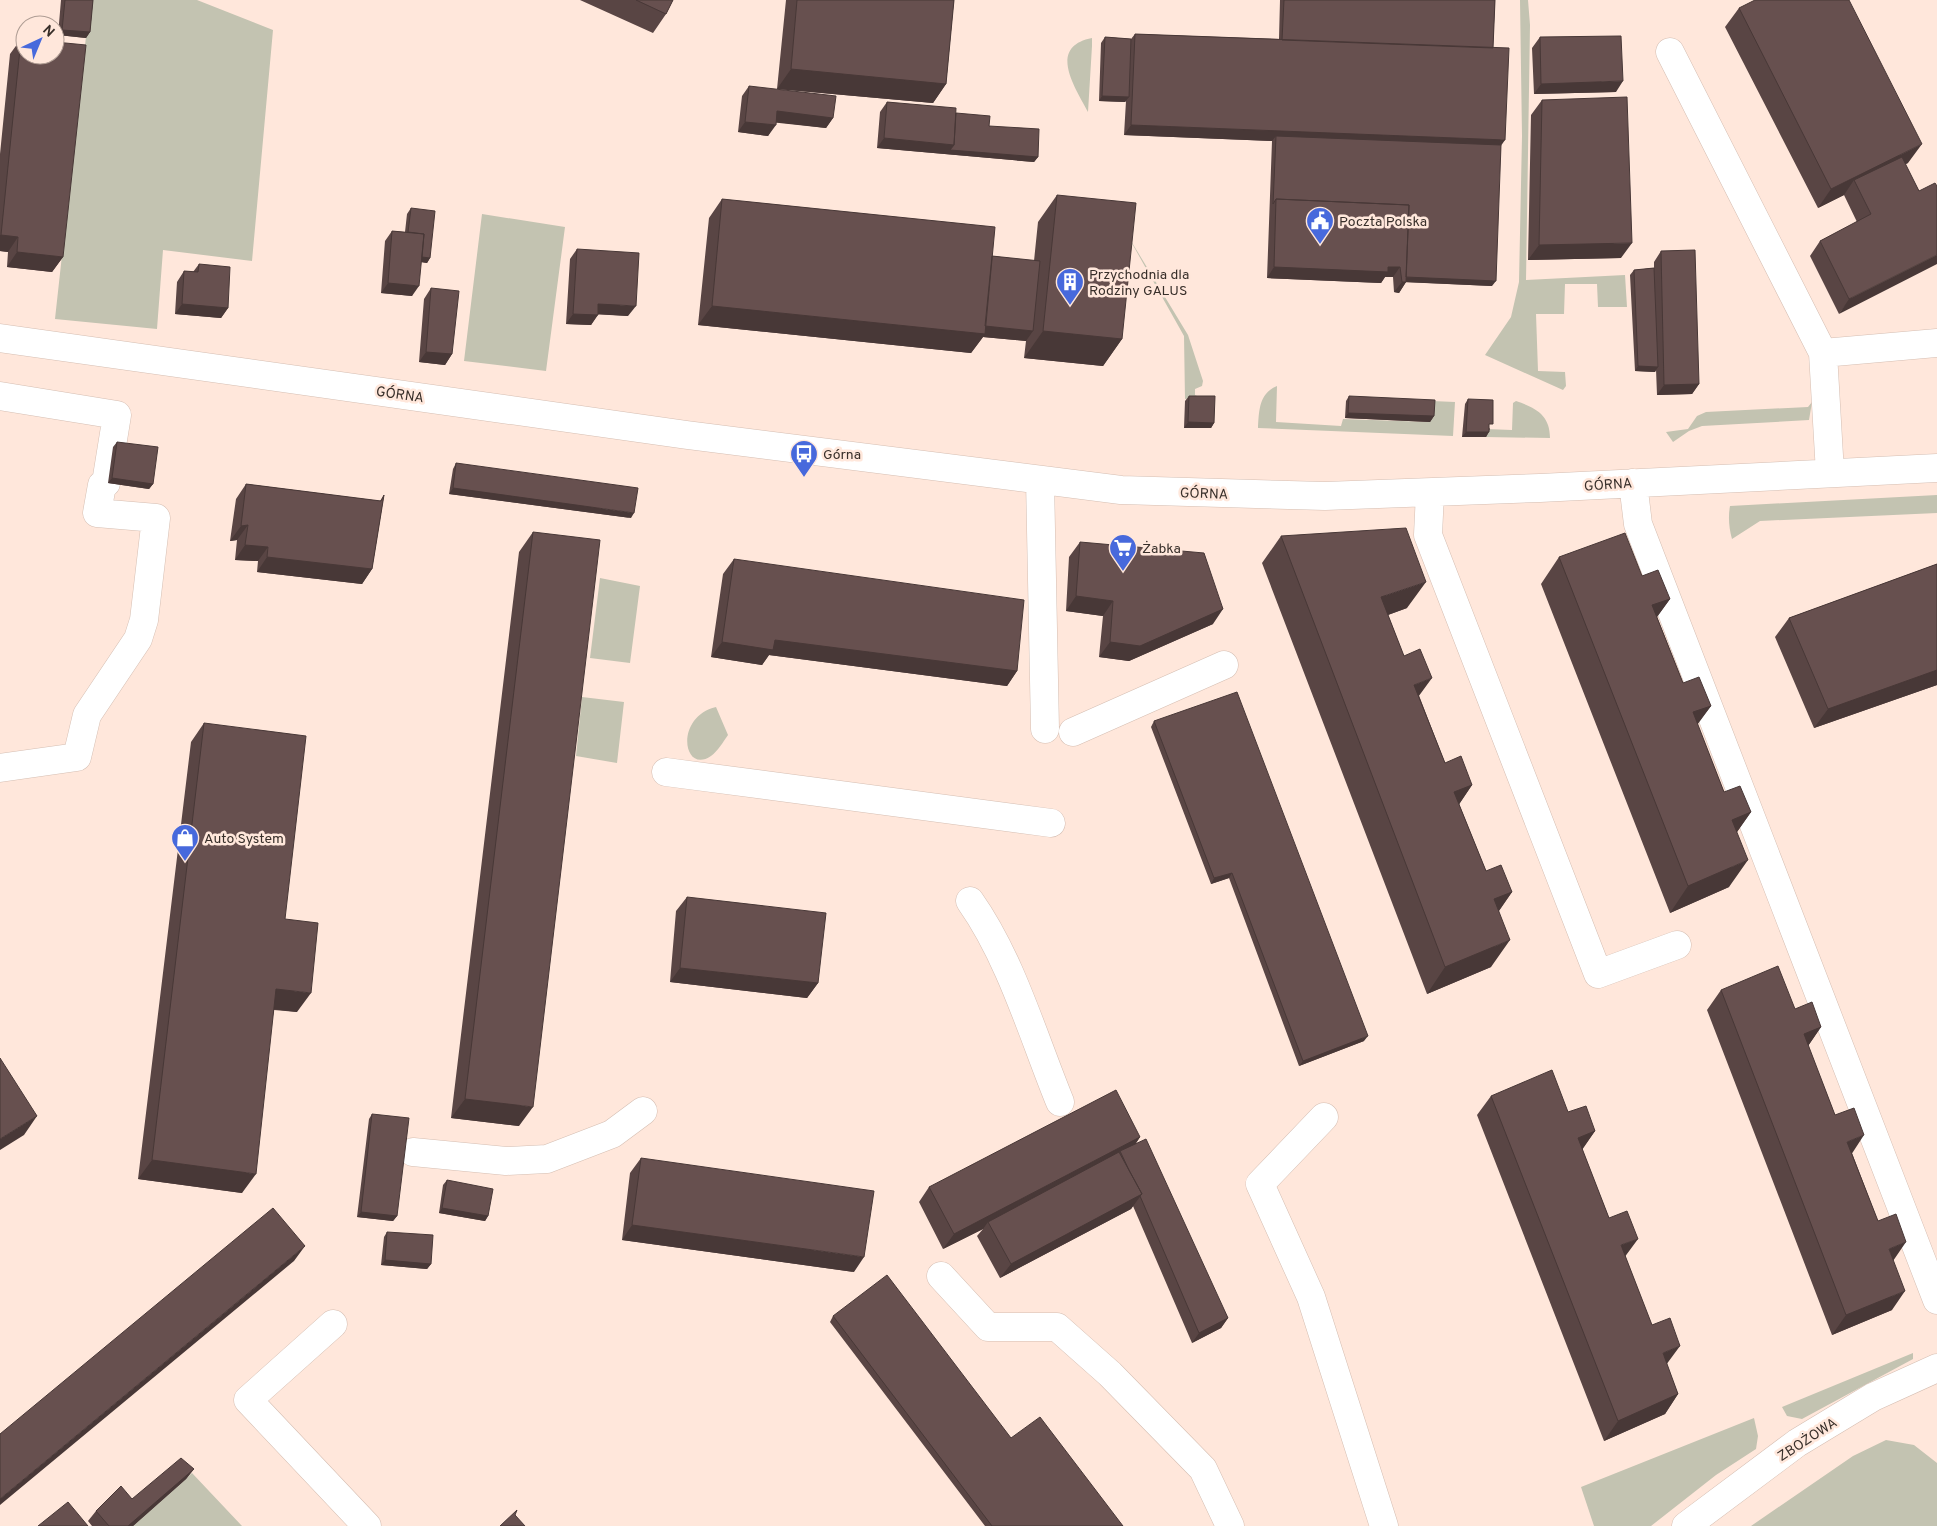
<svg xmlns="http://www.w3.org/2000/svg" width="1937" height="1526" viewBox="0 0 1937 1526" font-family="Overpass,sans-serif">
	<rect width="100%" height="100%" fill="#ffe7db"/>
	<path fill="#c3c3b1" d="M90 0H197L273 30 252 261 163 250 157 329 55 319Z
		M1520 0H1528L1530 25 1526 280 1625 275 1627 307H1598L1597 284H1565L1564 314H1536L1538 371 1565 372 1566 386 1563 390 1485 355 1511 317 1519 282 1522 136Z
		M1092 38V46L1088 112C1075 87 1047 47 1092 38Z
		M482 214 565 227 546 371 464 361Z
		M1125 231 1188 335 1203 381 1202 386 1195 389V395L1199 397 1185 399 1184 336Z
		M1277 386 1276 422 1341 426 1343 419 1430 422 1432 401 1455 402 1453 436 1258 428C1259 411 1259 393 1277 386Z
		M1516 401C1536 408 1550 415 1550 438L1486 437V429L1512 430 1513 403Z
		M1812 402 1809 420 1702 426 1689 431 1673 442 1666 432 1688 429 1697 416 1706 412 1808 407Z
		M1937 495V513L1760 521 1732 539C1729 528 1728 517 1730 506Z
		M600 578 640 586 630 663 590 658Z
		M582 697 624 702 617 763 576 756Z
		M716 707 728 735C723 742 718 751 711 756 683 775 674 717 716 707Z
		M1913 1353V1359L1802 1419 1787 1416 1782 1407Z
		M1754 1418 1758 1436 1756 1449 1716 1475 1651 1526H1594L1581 1487Z
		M1886 1440 1914 1445 1937 1463V1526H1751L1853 1456Z
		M192 1473 242 1526H133Z"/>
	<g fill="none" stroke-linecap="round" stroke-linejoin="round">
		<defs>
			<path id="minor" d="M1670 52 1823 353 1830 473
				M0 338 687 435 1121 490 1325 496 1540 488 1937 468
				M1823 353 1937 343
				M0 396 117 415 106 483 102 485 97 513 156 518 144 620 138 639 87 715 77 757 0 768
				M1040 480 1045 729
				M1633 483 1638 524 1937 1300
				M1430 493 1428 535 1598 974 1677 945
				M1073 732 1224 665
				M666 772 1051 823
				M970 901C1011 959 1033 1036 1060 1102
				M1324 1117 1260 1184 1311 1297 1384 1526
				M413 1152 506 1161 547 1159 612 1134 643 1111
				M941 1276 988 1327H1057L1110 1374 1203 1469 1230 1526
				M333 1324 248 1400 367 1526
				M1686 1526 1797 1443 1873 1397 1937 1368"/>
		</defs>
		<use href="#minor" stroke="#d5beb2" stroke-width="29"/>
		<use href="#minor" stroke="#fff" stroke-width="28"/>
	</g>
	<path fill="#594544" d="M61 0H93L90 32 86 38 58 35Z
		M580 0H673L666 14 653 33Z
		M786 0H954L946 84 933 103 777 89Z
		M1280 0H1495L1493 48 1501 145 1492 286 1406 282 1399 293 1394 292 1393 277H1385L1381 283 1267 278 1272 141 1124 135 1126 101 1125 102 1099 101 1101 43 1105 37 1131 39 1135 34 1279 39Z
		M1739 8 1908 163 1905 164 1919 191 1937 186 1839 314 1810 256 1820 241 1857 222 1844 195 1818 208 1725 27Z
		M1540 37 1616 92 1534 94 1532 48Z
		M21 39 63 257 52 272 7 267 8 252 0 251V154L10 54Z
		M749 86 833 118 826 128 776 122 768 136 738 132 742 96Z
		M1542 100 1621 258 1528 260 1531 115Z
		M887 102 956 113 989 126 1038 157 1034 162 877 148 880 112Z
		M1057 195 1122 339 1103 366 1024 358 1026 341 983 337 971 353 698 325 709 218 722 199 992 256 1034 261 1038 222Z
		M411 208 430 258 427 263 421 262 412 296 381 293 385 241 392 231 405 232 407 214Z
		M577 249 628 316 598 314 591 325 566 324 570 259Z
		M1661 251 1699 384 1692 394 1657 395 1656 369 1655 372 1635 371 1630 275 1634 270 1654 268V262Z
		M199 264 228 308 221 318 175 314 177 282 184 271 193 272Z
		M431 288 452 354 445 365 419 362 424 299Z
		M1189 396 1214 423 1211 428H1184L1185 401Z
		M1349 396 1434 416 1430 422 1345 418 1346 401Z
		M1468 399 1490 429 1486 437H1462L1465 404Z
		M117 442 153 484 149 489 108 483 113 447Z
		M456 463 631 518 449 494 453 469Z
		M246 484 380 501 384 495 372 569 362 584 257 572 258 561 235 560 237 540 230 541 236 499Z
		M533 532 519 1126 451 1118 519 552Z
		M1281 536 1407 608 1388 615 1445 763 1472 785 1459 804 1486 871 1512 892 1499 911 1491 967 1427 994 1262 563Z
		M1080 542 1213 624 1129 661 1099 657 1103 616 1066 611 1069 557Z
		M1559 557 1642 576 1670 599 1657 617 1683 683 1711 706 1697 724 1724 792 1751 812 1737 832 1729 887 1670 913 1541 584Z
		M734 559 1017 671 1007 686 769 655 762 665 711 657 723 574Z
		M1937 564V685L1814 728 1775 637 1789 618Z
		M1154 721 1364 1041 1299 1066 1229 878 1211 884 1151 727Z
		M204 723 285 919 297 1012 274 1010 242 1193 138 1179 191 742Z
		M687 897 818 983 807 998 670 982 676 911Z
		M1721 990 1795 1009 1821 1027 1808 1046 1835 1115 1852 1153 1893 1261 1892 1310 1832 1335 1707 1010Z
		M1491 1096 1568 1112 1595 1131 1582 1149 1609 1218 1625 1256 1678 1394 1665 1414 1604 1441 1477 1115Z
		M372 1114 397 1216 393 1221 357 1217 369 1119Z
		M1140 1137 1136 1143 1228 1318 1221 1328 1192 1343 1133 1206 1131 1209 1000 1278 977 1236 983 1229 943 1249 919 1202 929 1187Z
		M641 1158 854 1272 622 1240 630 1173Z
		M447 1180 488 1216 485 1221 439 1213 443 1185Z
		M387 1232 431 1264 427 1269 381 1265 384 1237Z
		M833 1316 1011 1438 1123 1526H985L830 1322Z
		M194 1469 186 1479 133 1526H92L88 1521 96 1511 132 1499Z"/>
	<path fill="#483837" d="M62 30 90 32 86 38 58 35Z
		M791 69 946 84 933 103 777 89Z
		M1623 81 1616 92 1534 94 1541 84Z
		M1102 96 1129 97 1125 102 1099 101Z
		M777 111 833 118 826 128 770 122Z
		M745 122 776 125 768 136 738 132Z
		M1131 125 1505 140 1498 150 1276 136 1272 141 1124 135Z
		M884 138 954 145 1038 157 1034 162 877 148Z
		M1922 144 1908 163 1858 188 1854 180 1844 195 1818 208 1831 189Z
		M0 235H1L18 237 8 252 0 251Z
		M1632 243 1621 258 1528 260 1539 245Z
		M17 252 63 257 52 272 7 267Z
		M1937 255V264L1839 314 1849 299Z
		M419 256 430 258 427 263 415 261Z
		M1274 267H1400L1393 277H1385L1381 283 1267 278Z
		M1403 276 1496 281 1492 286 1402 282Z
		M1402 282H1406L1399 293 1394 292Z
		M388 283 419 286 412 296 381 293Z
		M182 304 228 308 221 318 175 314Z
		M598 304 636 306 628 316 591 314Z
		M712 306 980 325 1033 331 1026 341 983 337 971 353 698 325Z
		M573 314 598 315 591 325 566 324Z
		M1043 331 1122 339 1103 366 1024 358Z
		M426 352 452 354 445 365 419 362Z
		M1638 366 1658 367 1655 372 1635 371Z
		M1699 384 1692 394 1657 395 1664 385Z
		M1348 413 1434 416 1430 422 1345 418Z
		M1188 422 1214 423 1211 428H1184Z
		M1466 432H1489L1486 437H1462Z
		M112 478 153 484 149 489 108 483Z
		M453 488 634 513 631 518 449 494Z
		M248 525 237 540 230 541 241 526Z
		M245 545 268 547 258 561 235 560Z
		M267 557 372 569 362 584 257 572Z
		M1426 582 1407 608 1363 624 1381 597Z
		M1076 596 1113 601 1103 616 1066 611Z
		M1670 599 1651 625 1652 605Z
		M1223 609 1213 624 1129 661 1099 657 1110 642Z
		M775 640 1017 671 1007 686 769 655 762 665 711 657 722 642Z
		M1937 670V685L1814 728 1828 709Z
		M1432 678 1413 704 1414 685Z
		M1711 706 1692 732 1693 712Z
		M1472 785 1454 812V792Z
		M1751 812 1732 839V820Z
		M1748 860 1729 887 1670 913 1688 886Z
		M1232 873 1229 878 1211 884 1214 878Z
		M1512 892 1493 919 1494 899Z
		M1510 940 1491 967 1427 994 1445 967Z
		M680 968 818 983 807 998 670 982Z
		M276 989 311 993 297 1012 263 1008Z
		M1821 1027 1808 1046 1804 1034Z
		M1368 1036 1364 1041 1299 1066 1303 1061Z
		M465 1099 533 1107 519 1126 451 1118Z
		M37 1116 24 1135 0 1150V1139Z
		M1595 1131 1582 1150 1578 1138Z
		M1864 1135 1851 1155 1847 1142Z
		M1140 1137 1130 1152 1120 1151 1113 1161 988 1222 983 1229 943 1249 954 1234Z
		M152 1160 256 1174 242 1193 138 1179Z
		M1142 1194 1131 1209 1000 1278 1011 1264Z
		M442 1208 488 1216 485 1221 439 1213Z
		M361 1212 397 1216 393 1221 357 1217Z
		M632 1225 864 1257 854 1272 622 1240Z
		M1638 1239 1624 1258 1621 1245Z
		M1906 1242 1893 1261 1889 1249Z
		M305 1246 294 1261 0 1505V1499Z
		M385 1260 431 1264 427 1269 381 1265Z
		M1905 1291 1892 1310 1832 1335 1846 1315Z
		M1228 1318 1221 1328 1192 1343 1199 1333Z
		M1680 1346 1666 1365 1663 1353Z
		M1678 1394 1665 1414 1604 1441 1618 1421Z
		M194 1469 186 1479 133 1526H128Z"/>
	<path fill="#67504f" stroke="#483837" d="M65 0H93L90 32 62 30Z
		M636 0H673L666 14Z
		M797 0H954L946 84 791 69Z
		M1284 0H1495L1493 48 1282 40Z
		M1755 0H1849L1922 144 1831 189 1739 8Z
		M1135 34 1509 48 1505 140 1131 125Z
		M1621 36 1623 81 1541 84 1540 37Z
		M1105 37 1131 39 1129 97 1102 96Z
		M21 39 25 40V55H55V42L86 45 63 257 17 252 18 237 1 235Z
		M749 86 836 96 833 118 777 111 776 125 745 122Z
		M1627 97 1632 243 1539 245 1542 100Z
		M887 102 956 108 954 145 884 138Z
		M956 113 990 116 989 126 1039 129 1038 157 950 150 954 145Z
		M1276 136 1501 145 1496 281 1406 277 1409 205 1276 199 1273 204Z
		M1902 157 1919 191 1935 183 1937 186V255L1849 299 1820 241 1871 214 1854 180Z
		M1057 195 1136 203 1122 339 1043 331Z
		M722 199 995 227 985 334 712 306Z
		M1276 199 1409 205 1406 282H1402L1400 267H1388V272L1274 267Z
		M411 208 435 211 430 258 422 257 424 234 408 232Z
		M392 231 424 234 419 286 388 283Z
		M577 249 639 253 636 306 598 304V315L573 314Z
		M1695 250 1699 384 1664 385 1661 251Z
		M992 256 1040 261 1033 331 985 326Z
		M199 264 230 267 228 308 182 304 184 271 198 272Z
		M1654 268 1658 367 1638 366 1634 270Z
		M431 288 459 291 452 354 426 352Z
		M1189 396H1215L1214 423 1188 422Z
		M1349 396 1435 400 1434 416 1348 413Z
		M1468 399 1493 400V424H1489V432H1466Z
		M117 442 158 447 153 484 112 478Z
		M456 463 638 488 634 513 453 488Z
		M246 484 381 501 384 495 372 569 267 557 268 547 245 545 248 525 241 526Z
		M1406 528 1426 582 1381 597 1404 656 1420 649 1432 678 1414 685 1445 763 1461 756 1472 785 1454 792 1486 871 1501 865 1512 892 1494 899 1510 940 1445 967 1281 536Z
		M533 532 600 540 533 1107 465 1099Z
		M1625 533 1642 576 1658 570 1670 599 1652 605 1683 683 1699 677 1711 706 1693 712 1724 792 1740 786 1751 812 1732 820 1748 860 1688 886 1559 557Z
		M1080 542 1204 553 1223 609 1140 646 1110 642 1113 601 1076 596Z
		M734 559 1024 600 1017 671 775 640 773 650 722 642Z
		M1937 564V670L1828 709 1789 618Z
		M1237 692 1368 1036 1303 1061 1232 873 1214 878 1154 721Z
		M204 723 306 736 285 919 318 923 311 993 276 989 256 1174 152 1160Z
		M687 897 826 913 818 983 680 968Z
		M1778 966 1795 1009 1812 1002 1821 1027 1804 1034 1835 1115 1854 1108 1864 1135 1847 1142 1878 1221 1896 1214 1906 1242 1889 1249 1905 1291 1846 1315 1721 990Z
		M0 1058 37 1116 0 1139Z
		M1552 1070 1568 1112 1586 1106 1595 1131 1578 1138 1609 1218 1627 1211 1638 1239 1621 1245 1652 1325 1670 1318 1680 1346 1663 1353 1678 1394 1618 1421 1491 1096Z
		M1116 1090 1140 1137 954 1234 929 1187Z
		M372 1114 409 1118 397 1216 361 1212Z
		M1146 1139 1228 1318 1199 1333 1140 1196 1142 1194 1129 1170 1120 1151Z
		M1119 1152 1142 1194 1011 1264 988 1222Z
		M641 1158 874 1191 864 1257 632 1225Z
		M447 1180 493 1189 488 1216 442 1208Z
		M273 1208 305 1246 0 1499V1434Z
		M387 1232 433 1235 431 1264 385 1260Z
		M887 1275 1011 1438 1040 1417 1123 1526H992L833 1316Z
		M181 1458 194 1469 128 1526H109L96 1511 121 1486 132 1499Z
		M68 1502 88 1526H38Z
		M517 1510 515 1515 525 1526H500Z"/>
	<defs>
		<symbol id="civic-pin" viewBox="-11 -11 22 30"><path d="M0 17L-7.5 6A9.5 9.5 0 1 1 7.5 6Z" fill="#4769dc" stroke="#ffe7db"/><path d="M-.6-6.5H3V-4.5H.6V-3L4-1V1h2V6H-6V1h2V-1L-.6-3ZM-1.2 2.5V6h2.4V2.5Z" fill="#fff"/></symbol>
		<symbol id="building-pin" viewBox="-11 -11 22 30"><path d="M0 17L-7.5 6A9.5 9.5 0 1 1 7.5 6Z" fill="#4769dc" stroke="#ffe7db"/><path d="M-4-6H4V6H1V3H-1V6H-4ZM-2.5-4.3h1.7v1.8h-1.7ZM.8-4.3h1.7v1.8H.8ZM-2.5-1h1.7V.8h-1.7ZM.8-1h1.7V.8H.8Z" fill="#fff"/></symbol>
		<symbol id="bus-pin" viewBox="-11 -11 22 30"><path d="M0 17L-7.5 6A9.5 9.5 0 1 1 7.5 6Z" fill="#4769dc" stroke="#ffe7db"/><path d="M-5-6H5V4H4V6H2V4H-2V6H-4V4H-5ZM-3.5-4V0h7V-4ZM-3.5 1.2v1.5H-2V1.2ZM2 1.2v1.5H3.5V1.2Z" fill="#fff"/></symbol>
		<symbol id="supermarket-pin" viewBox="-11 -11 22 30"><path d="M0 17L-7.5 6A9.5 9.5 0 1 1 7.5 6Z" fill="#4769dc" stroke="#ffe7db"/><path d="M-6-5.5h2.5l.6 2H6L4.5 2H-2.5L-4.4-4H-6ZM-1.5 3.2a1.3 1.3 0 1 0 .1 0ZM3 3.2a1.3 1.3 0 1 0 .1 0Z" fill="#fff"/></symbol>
		<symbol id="shop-pin" viewBox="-11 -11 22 30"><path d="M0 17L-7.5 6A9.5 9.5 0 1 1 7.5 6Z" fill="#4769dc" stroke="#ffe7db"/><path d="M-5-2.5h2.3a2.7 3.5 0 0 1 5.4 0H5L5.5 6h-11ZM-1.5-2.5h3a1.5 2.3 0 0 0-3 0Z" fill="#fff"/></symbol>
	</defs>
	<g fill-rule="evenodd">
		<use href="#civic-pin" x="1304" y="205" width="32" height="43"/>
		<use href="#building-pin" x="1054" y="266" width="32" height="43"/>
		<use href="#bus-pin" x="788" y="438" width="32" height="43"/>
		<use href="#supermarket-pin" x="1107" y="532" width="32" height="43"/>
		<use href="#shop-pin" x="169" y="822" width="32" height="43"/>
	</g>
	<g text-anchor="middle" stroke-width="5" stroke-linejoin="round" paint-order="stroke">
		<g font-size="14" fill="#382f2a" stroke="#ffe7db" text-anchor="start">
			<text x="1339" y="226">Poczta Polska</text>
			<text x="1089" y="279">Przychodnia dla<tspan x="1089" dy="16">Rodziny GALUS</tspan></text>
			<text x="823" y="459">Górna</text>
			<text x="1142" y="553">Żabka</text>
			<text x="204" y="843">Auto System</text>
		</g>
		<g font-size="14" fill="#382f2a" stroke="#ffe7db">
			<text transform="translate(400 394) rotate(8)" y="5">GÓRNA</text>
			<text transform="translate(1608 484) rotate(-4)" y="5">GÓRNA</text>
			<text transform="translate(1204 493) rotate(2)" y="5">GÓRNA</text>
			<text transform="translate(1807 1439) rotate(-33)" y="5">ZBOŻOWA</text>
		</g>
	</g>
	<g transform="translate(40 40) rotate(44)"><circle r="24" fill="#ffe7db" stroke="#af9d94"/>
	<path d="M0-4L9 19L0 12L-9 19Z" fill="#4769dc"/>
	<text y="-8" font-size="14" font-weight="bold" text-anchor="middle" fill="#382f2a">N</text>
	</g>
</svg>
